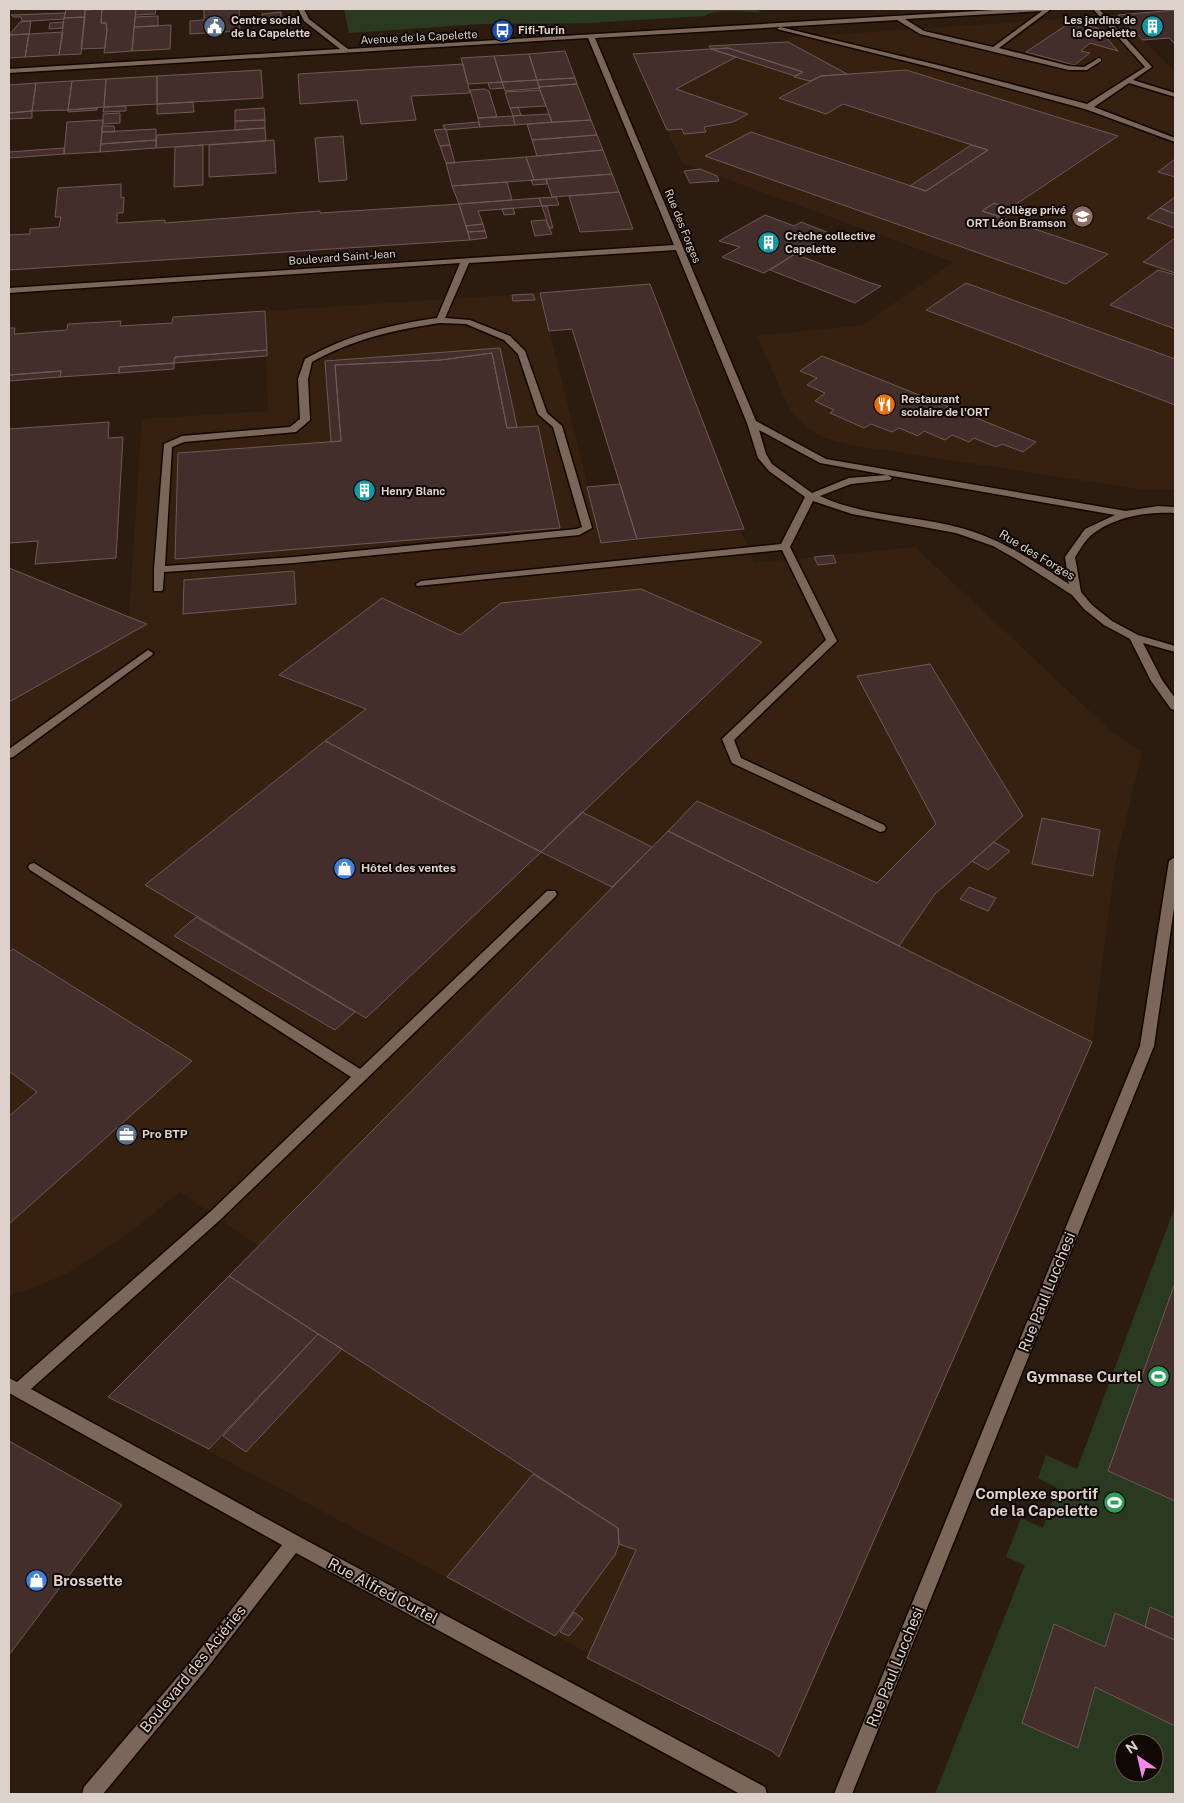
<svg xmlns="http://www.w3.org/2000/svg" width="1184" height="1803" viewBox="0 0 1184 1803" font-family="'Public Sans',sans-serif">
	<rect width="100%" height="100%" fill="#2c1c10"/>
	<path fill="#362111" d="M1118 15 1175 72V490L1140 489 850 445 826 438 810 430 790 410 757 336 862 325 954 262 682 163 633 54 787 42V38Z
		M540 293 602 544 741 530 754 563 915 547 1113 733 1142 752 1115 864 1092 1042 779 1757 772 1751 108 1397 258 1245 180 1192 124 1237 64 1275 22 1292 9 1294V568L129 616 142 419 268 411 265 311Z"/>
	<path fill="#2a3a20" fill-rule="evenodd" d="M344 9H755L762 12C748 13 715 8 705 16L589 23 482 24 349 33Z
		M1175 1207V1794H935L1025 1565 1006 1557 1021 1518 1043 1528 1057 1488 1038 1478 1046 1455 1077 1469ZM1124 1743H1154V1773H1124Z"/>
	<path fill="#432e2b" stroke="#705856" d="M66 9H99L85 10V17L64 18Z
		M102 9H136L132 51 104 53 107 30 106 23H101Z
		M102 9 101 23H106L107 30 105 48 81 49 85 10Z
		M136 9H156L155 14 135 15Z
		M204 9H239L240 31 190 34V21L204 20Z
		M1175 10V44L1169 38 1143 40 1118 15Z
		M281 12V19L263 20 262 14Z
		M65 13 64 19 31 21H22L21 17H14L11 15Z
		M158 16V26L134 27 135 17Z
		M85 17 81 54 59 55 64 18Z
		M31 21 29 34 9 35 20 22Z
		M63 22V28L49 29 50 23Z
		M1071 22 1098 28 1118 51 1090 43 1081 51 1090 53 1074 65 1026 52Z
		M171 25 170 49 132 51 134 27Z
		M63 32 59 55 25 57 29 34Z
		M29 34 25 57 9 58V35Z
		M788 42 847 74 821 76 810 81 794 77 803 72 728 48 711 49 709 46Z
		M728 48 803 72 795 76 711 49Z
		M711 49 736 57 676 89 748 114 733 122 704 127 706 132 684 134 682 129 667 130 633 54Z
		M565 51 575 78 537 80 529 54Z
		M529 54 537 80 502 82 494 56Z
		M494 56 502 82 468 84 461 58Z
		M463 64 470 93 411 96 416 120 361 124 357 100 300 104 298 74Z
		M261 70 263 98 157 104V76Z
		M906 70 1118 136 1009 209 994 203 982 211 1108 254 1066 284 705 156 751 132 926 191 988 150 843 104 826 114 779 98 821 76Z
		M157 76V104L104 107 106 79Z
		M575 78 577 84 539 87 537 80Z
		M106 79 104 107 68 110 72 81Z
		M537 80 540 88 505 91 502 82Z
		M72 81 68 110 32 111 36 83Z
		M502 82 504 88 490 89 488 83Z
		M36 83 32 111 9 113V85Z
		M577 84 591 120 552 122 539 87Z
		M484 89 489 91 497 117 478 118 470 90Z
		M540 90 546 106 510 108 505 92Z
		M193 102 194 112 157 114V104Z
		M126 106V111L103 112 104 107Z
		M518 107 521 115 513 116 510 108Z
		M97 108V110L68 112V110Z
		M264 108 265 120 235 121V110Z
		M32 111V118L9 119V113Z
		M120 113V123L103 124V114Z
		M549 114 552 122 515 125 513 116Z
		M513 116 515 125 480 127 478 118Z
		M103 120 100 152 64 154 67 122Z
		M265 120V128L235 130V121Z
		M591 120 597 135 532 140 527 124Z
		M478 122 480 127 445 130 443 125Z
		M102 126H114L115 132H102Z
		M265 128 266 141 156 148 157 135Z
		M156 129V140L101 144 102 132Z
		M446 129 450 145 440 146 434 130Z
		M597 135 603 150 537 156 532 140Z
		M343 136 347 180 319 182 315 138Z
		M156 140V148L100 152 101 144Z
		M274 140 276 173 209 177V145Z
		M203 145V185L174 187 175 147Z
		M450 145 455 163H446L440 146Z
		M971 145 988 150 926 191 910 186Z
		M64 148V154L9 158V152Z
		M603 150 612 174 534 180 526 157Z
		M526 157 534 180 452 186 446 163Z
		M1175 159V177L1158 172Z
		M700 169 717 176 719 181 690 183 684 171Z
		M612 174 619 192 552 197 546 179Z
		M546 179 547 184 533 185 531 180Z
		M507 182 512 200 459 204 452 186Z
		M121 184V198L124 197 123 213H117V223L165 220V223L320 211V213L459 204 470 240 9 270V235L30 234V229L59 227 61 217H55L58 188Z
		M619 192 633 229 580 232 569 196Z
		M556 197 559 205 542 206 539 198Z
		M1175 197V214L1160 208Z
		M539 198 542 206 478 211 483 224 466 226 459 204Z
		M994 203 1009 209 999 216 982 211Z
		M542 206H547L553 228H549Z
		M513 208 515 214 504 215 502 209Z
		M1160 208 1175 214V228L1147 218Z
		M765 215 794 226 801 222 829 233 764 273 722 257 740 247 719 241Z
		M546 220 552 234 535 236 531 221Z
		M483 224 485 231 468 232 466 226Z
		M485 231 487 238 470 240 468 232Z
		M1175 238V273L1143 262 1145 261Z
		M795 254 868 282 881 286 855 303 770 270Z
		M1158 270 1175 275V329L1110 305Z
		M966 283 1175 359V405L926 310Z
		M650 284 744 529 637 539 572 329 549 331 540 293Z
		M533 294 535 300 513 301 512 295Z
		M265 311 267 350 175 357 174 363 119 367V373L60 377 61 371 9 375V328H15L14 334 67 330 68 324 121 321 120 326 172 323 173 317Z
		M500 348 517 427 507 428 492 353 441 360 335 365 341 441 331 442 325 361Z
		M267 350V356L174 363 175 357Z
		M492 353 507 428 538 426 560 528 175 559 178 453 341 441 335 365 441 360Z
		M822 356 1036 442 1023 452 1002 444 996 447 974 438 969 442 952 435 945 440 924 431 918 436 899 428 892 432 871 424 864 428 830 413 834 410 815 401 825 393 807 385 817 378 800 371Z
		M174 363V369L119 373V367Z
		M61 371 60 377 9 381V375Z
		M109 422 108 438 123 437 116 558 35 564 38 541 9 543V429Z
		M620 484 637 539 601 543 587 487Z
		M833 555 836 563 818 565 814 557Z
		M9 568 129 617 147 624 9 702Z
		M294 571 296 604 183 614 184 580Z
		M641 589 762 642 541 852 325 741 366 709 279 675 382 598 460 635 501 603Z
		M930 664 1023 816 935 894 899 946 668 831 697 801 877 883 936 824 857 676Z
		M325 741 541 852 366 1018 145 885Z
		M582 812 652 847 612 887 541 852Z
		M1042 818 1100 830 1093 876 1032 864Z
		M668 831 1092 1042 779 1757 772 1751 587 1658 636 1550 619 1544 618 1528 229 1276Z
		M994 842 1010 851 988 870 972 861Z
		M969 887 996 898 988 911 960 899Z
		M196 917 355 1012 335 1030 174 936Z
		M13 949 192 1061 9 1224V1116L37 1092 9 1071V952Z
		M229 1276 318 1334 209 1449 108 1397Z
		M1175 1283V1501L1108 1471Z
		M318 1334 342 1349 246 1452 223 1436Z
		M9 1441 122 1505 9 1655Z
		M533 1474 618 1528 619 1544 615 1555 555 1636 447 1577Z
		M1150 1607 1175 1618V1640L1145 1627Z
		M574 1612 583 1619 569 1636 560 1632Z
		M1115 1613 1175 1640V1726L1095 1687 1078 1748 1022 1723 1054 1624 1105 1647Z"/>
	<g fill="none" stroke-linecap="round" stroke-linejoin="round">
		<defs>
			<path id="minor" d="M298 9H304L309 19 348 49 1011 9H1051L999 48 1069 66 1084 67 1099 58 1101 59V61L1087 70H1069L920 34 897 20 595 38 756 421 826 459 1126 511 1158 506 1175 507V513C1147 512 1118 516 1094 533 1086 538 1080 550 1075 557L1081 592 1092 605 1112 621 1138 635 1175 646V652L1143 643 1162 680 1175 698V710L1171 709 1151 681 1130 639 1104 625 1084 609 1072 595 1016 559 993 546 956 533 852 514 813 501 790 547 837 641 734 740 741 758 884 825 886 828 884 831 880 832 732 763 722 739 826 640 782 550 417 586 416 584 421 581 781 544 805 497 769 471 758 458 747 423 676 250 469 263 445 318 470 320 510 336 525 351 547 413 562 426 592 528 579 535 294 563 164 572 163 589 162 591H154V569L164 444 182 436 290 427 300 419 298 379 305 359C347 335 389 325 437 318L460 263 9 293V288L674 245 588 38 9 73V69L340 49 304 21ZM1042 11 993 47 924 31 905 19ZM440 323 466 324 504 340 518 354 538 414 553 427 582 527 577 529 294 557 165 566 172 447 184 442 296 432 310 420 308 379 312 362C353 339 394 330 440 323ZM759 430 820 463 887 475 849 478 812 493 772 464 766 454ZM887 475 1115 515 1085 529 1065 557 1069 584C1035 562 1002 539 961 528 915 515 864 517 820 496L851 484 890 480 892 478Z
				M1093 9H1099L1152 67 1133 80 1175 93V97L1129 83 1094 107 1175 138V142L1085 109 938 69 777 29 780 27 942 66 1087 104 1145 67Z
				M148 650 153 653 152 655 13 757 9 758V749Z
				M1175 857V901L1154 1046 852 1794H834L1140 1046 1169 861Z
				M34 863 360 1069 547 891H555L557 894 555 897 220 1220 31 1389 300 1537 765 1787 767 1794H740L296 1553 204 1672 103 1794H82L84 1787 192 1660 282 1545 9 1393V1378L17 1382 210 1212 351 1077 30 870 28 867 30 864Z"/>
		</defs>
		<use href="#minor" stroke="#130601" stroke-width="3"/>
		<use href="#minor" fill="#7a675a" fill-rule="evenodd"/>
	</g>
	<defs>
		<symbol id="civic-disc" viewBox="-11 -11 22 22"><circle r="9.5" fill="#5c6f8a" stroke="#0f0804"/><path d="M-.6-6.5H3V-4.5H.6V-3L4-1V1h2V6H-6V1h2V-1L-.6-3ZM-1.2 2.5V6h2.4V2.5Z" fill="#fff"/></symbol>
		<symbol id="building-disc" viewBox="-11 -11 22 22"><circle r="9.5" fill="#0f9aa8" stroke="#0f0804"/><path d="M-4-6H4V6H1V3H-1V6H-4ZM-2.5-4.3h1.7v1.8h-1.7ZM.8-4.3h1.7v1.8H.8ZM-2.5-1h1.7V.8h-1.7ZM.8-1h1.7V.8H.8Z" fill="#fff"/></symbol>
		<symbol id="bus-disc" viewBox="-11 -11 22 22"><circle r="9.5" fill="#1a4fb4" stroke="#0f0804"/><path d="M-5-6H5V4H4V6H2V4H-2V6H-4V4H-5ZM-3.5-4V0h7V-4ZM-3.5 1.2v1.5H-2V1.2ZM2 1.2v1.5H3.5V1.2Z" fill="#fff"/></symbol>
		<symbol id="school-disc" viewBox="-11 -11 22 22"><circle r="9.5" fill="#8d6e63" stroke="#0f0804"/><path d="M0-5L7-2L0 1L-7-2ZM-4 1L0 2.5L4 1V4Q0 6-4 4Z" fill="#fff"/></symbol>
		<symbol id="restaurant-disc" viewBox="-11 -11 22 22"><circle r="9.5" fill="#e8710a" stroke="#0f0804"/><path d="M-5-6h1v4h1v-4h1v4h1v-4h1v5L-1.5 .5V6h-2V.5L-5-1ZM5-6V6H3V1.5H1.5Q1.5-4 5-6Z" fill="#fff"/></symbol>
		<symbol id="shop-disc" viewBox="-11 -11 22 22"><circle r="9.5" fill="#3f7fe0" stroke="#0f0804"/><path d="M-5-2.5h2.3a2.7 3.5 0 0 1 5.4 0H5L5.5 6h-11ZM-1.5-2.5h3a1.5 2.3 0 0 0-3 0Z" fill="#fff"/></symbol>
		<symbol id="office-disc" viewBox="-11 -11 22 22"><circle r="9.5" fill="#5c6f8a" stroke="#0f0804"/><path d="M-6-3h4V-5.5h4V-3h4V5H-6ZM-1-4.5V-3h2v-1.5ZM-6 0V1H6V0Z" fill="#fff"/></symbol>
		<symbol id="stadium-disc" viewBox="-11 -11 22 22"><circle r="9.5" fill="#2e9e5b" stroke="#0f0804"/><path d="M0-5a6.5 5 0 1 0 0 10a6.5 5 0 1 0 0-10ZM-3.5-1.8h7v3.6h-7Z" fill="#fff"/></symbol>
	</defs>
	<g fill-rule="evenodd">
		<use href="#civic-disc" x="202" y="14" width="25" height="25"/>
		<use href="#building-disc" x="1140" y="14" width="25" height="25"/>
		<use href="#bus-disc" x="490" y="18" width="25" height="25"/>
		<use href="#school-disc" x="1070" y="204" width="25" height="25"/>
		<use href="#building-disc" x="756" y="230" width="25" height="25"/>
		<use href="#restaurant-disc" x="872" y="392" width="25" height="25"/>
		<use href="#building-disc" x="352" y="478" width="25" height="25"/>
		<use href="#shop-disc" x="332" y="856" width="25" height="25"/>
		<use href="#office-disc" x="114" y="1122" width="25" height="25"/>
		<use href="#stadium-disc" x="1146" y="1364" width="25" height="25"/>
		<use href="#stadium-disc" x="1102" y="1490" width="25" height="25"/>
		<use href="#shop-disc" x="24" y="1568" width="25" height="25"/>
	</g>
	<g text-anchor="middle" stroke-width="4" stroke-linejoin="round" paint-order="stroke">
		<g font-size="11" font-weight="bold" fill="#ddd2cb" stroke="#0f0804" text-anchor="start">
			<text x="231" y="24">Centre social<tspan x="231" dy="13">de la Capelette</tspan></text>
			<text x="1136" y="24" text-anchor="end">Les jardins de<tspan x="1136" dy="13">la Capelette</tspan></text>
			<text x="518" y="34">Fifi-Turin</text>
			<text x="1066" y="214" text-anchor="end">Collège privé<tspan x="1066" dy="13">ORT Léon Bramson</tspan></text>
			<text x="785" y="240">Crèche collective<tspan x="785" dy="13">Capelette</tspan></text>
			<text x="901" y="403">Restaurant<tspan x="901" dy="13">scolaire de l'ORT</tspan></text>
			<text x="381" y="495">Henry Blanc</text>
		</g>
		<g font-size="11" fill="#ddd2cb" stroke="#0f0804">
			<text transform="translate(419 37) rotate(-3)" y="4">Avenue de la Capelette</text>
			<text transform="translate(683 226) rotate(68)" y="4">Rue des Forges</text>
			<text transform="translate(342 257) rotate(-4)" y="4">Boulevard Saint-Jean</text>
		</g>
		<g font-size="12" fill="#ddd2cb" stroke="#0f0804">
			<text transform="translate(1037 555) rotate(31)" y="4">Rue des Forges</text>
		</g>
		<g font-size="12" font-weight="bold" fill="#ddd2cb" stroke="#0f0804" text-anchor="start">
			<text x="361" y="872">Hôtel des ventes</text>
			<text x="142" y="1138">Pro BTP</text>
		</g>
		<g font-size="15" fill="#ddd2cb" stroke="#0f0804">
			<text transform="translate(1047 1292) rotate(-68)" y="5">Rue Paul Lucchesi</text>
			<text transform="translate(383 1591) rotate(28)" y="5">Rue Alfred Curtel</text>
			<text transform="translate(895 1667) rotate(-68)" y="5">Rue Paul Lucchesi</text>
			<text transform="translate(193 1669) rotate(-51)" y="5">Boulevard des Aciéries</text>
		</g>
		<g font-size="15" font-weight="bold" fill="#ddd2cb" stroke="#0f0804" text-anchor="end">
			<text x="1142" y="1382">Gymnase Curtel</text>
			<text x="1098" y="1499">Complexe sportif<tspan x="1098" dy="17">de la Capelette</tspan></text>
			<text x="53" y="1586" text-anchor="start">Brossette</text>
		</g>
	</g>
	<rect width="1184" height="1803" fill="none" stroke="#ddd2cb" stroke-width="20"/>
	<g transform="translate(1139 1758) rotate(326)"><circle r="24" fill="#0f0804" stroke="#615954"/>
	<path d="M0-4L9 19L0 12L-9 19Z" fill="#f788eb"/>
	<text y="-8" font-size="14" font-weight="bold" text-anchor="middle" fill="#ddd2cb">N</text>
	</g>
</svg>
